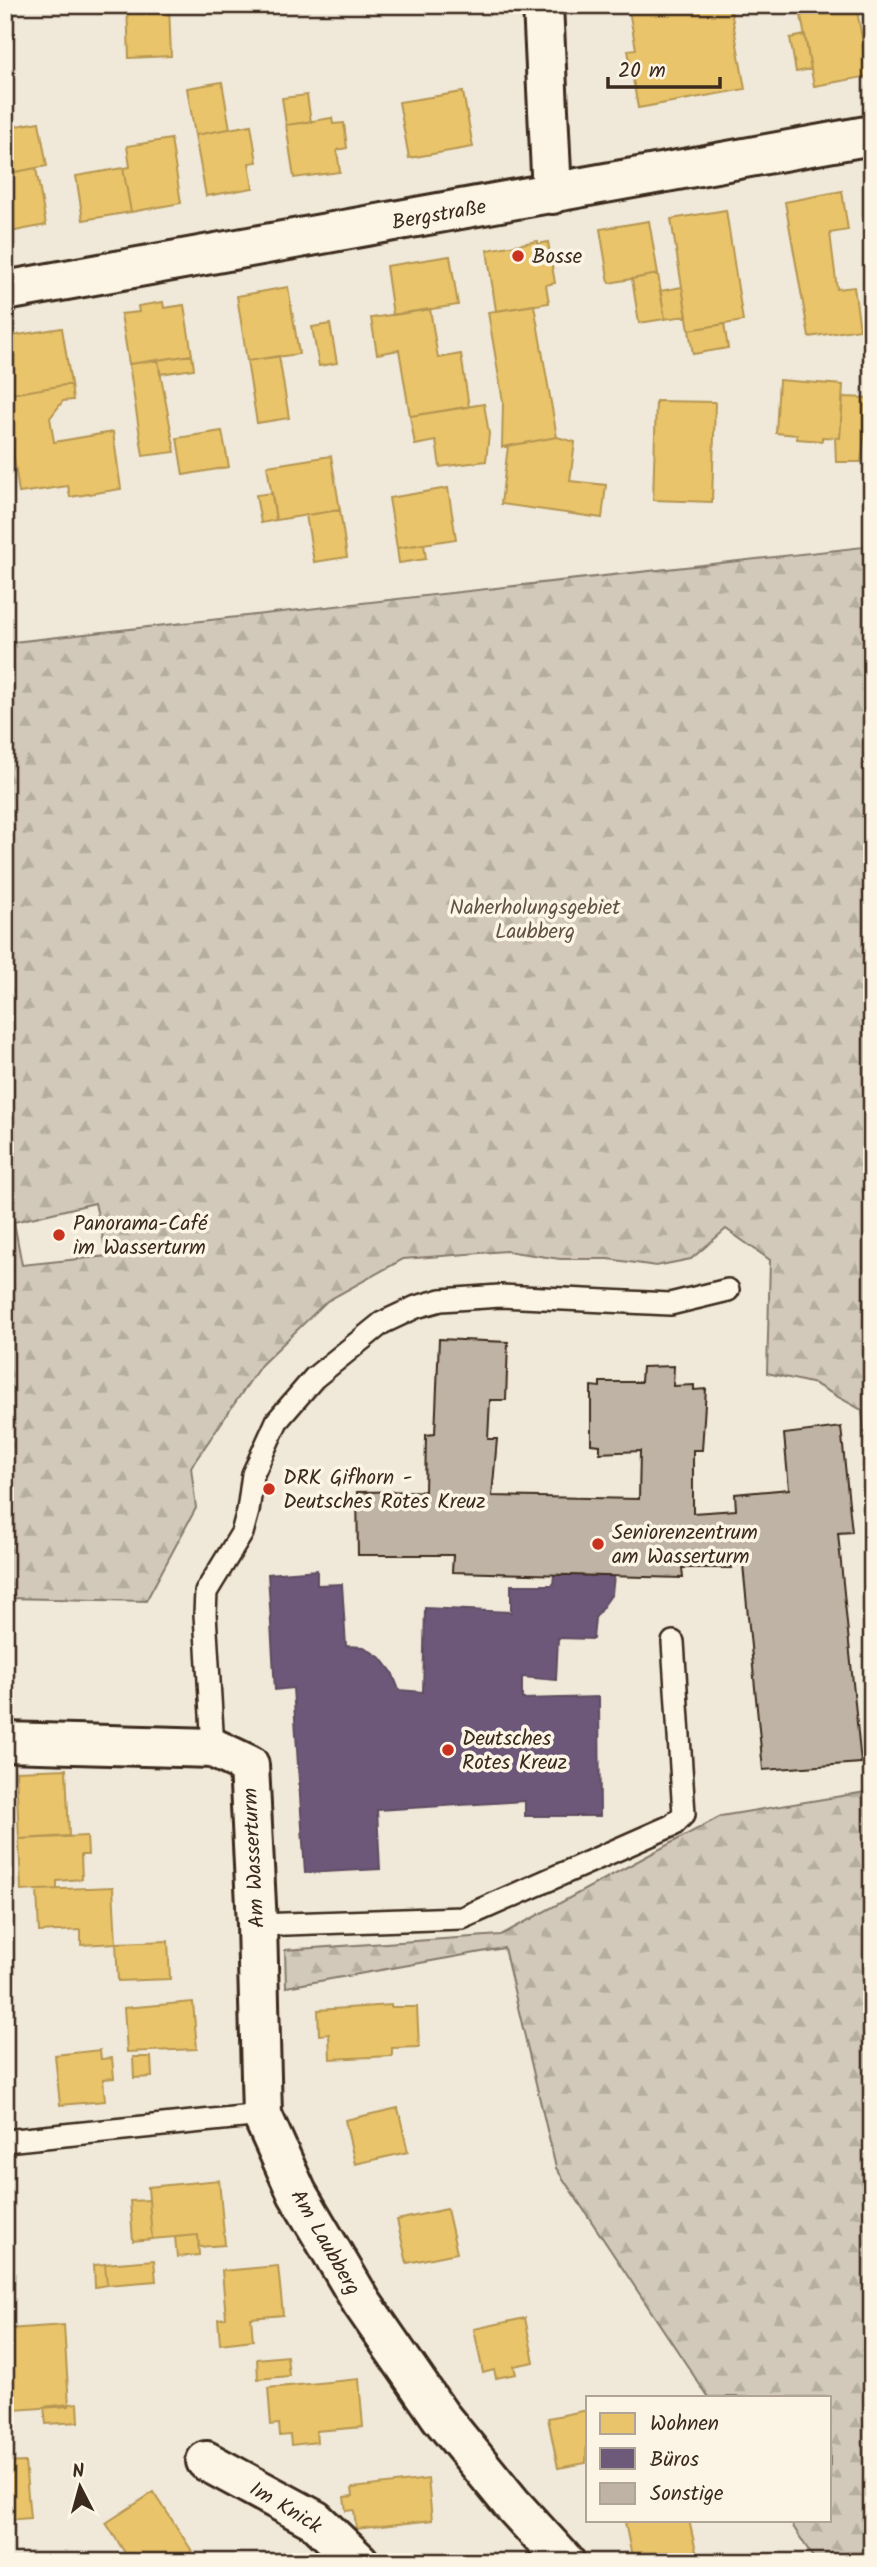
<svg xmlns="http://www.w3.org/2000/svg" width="877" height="2567" viewBox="0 0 877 2567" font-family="Kalam,sans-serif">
	<defs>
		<pattern id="forest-firs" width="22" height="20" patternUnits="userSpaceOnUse" patternTransform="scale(1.75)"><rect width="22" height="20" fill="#d2c9ba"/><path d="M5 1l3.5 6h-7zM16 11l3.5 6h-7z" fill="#b5ad9f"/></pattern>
	</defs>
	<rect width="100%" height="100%" fill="#f0e9d9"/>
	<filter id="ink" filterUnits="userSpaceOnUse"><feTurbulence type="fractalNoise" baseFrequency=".0143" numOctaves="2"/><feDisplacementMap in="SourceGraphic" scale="14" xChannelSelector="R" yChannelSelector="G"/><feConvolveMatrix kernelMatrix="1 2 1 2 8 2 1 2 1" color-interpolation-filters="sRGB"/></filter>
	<g filter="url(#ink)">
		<path fill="url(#forest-firs)" stroke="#867a6c" stroke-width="2" fill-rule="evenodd" d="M872 546V1509L862 1410 815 1384 767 1373 770 1260 726 1229 691 1259 656 1266 608 1259H560L506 1251 403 1259 327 1301 261 1365 191 1467 196 1508 146 1601 5 1598V643ZM95 1203 107 1256 22 1265 14 1222Z
			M872 1791V2562H816L789 2520H830V2397H708L556 2168 504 1948 286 1987 285 1950 501 1935 721 1816Z"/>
		<path fill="#e9c46a" stroke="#b59653" stroke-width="2" d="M127 5H169L171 56 129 58Z
			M628 5H730L745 89 638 108 628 50 636 49Z
			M799 5H856L869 76 814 86Z
			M805 35 811 69 796 72 790 38Z
			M222 82 230 129 195 135 187 88Z
			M463 92 473 147 409 158 399 102Z
			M307 95 311 122 286 125 282 98Z
			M332 118 333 124 344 123 347 148 337 150 340 172 294 178 286 125Z
			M39 122 47 166 10 173 5 146V128Z
			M251 125 257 162 249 163 253 188 206 196 195 135Z
			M171 139 181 203 131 212 123 168 130 167 127 146Z
			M36 168 46 225 5 233V174Z
			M123 168 131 212 83 220 76 176Z
			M842 191 848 230 830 233 837 289 854 287 860 329 809 337 785 202Z
			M726 210 743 321 689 330 671 219Z
			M649 221 658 274 609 283 600 229Z
			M538 241V244L548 242 555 283 546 285 549 303 496 311 487 250Z
			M450 256 458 305 393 315 386 266Z
			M658 274 665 319 639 323 632 279Z
			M288 287 299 354 247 361 237 296Z
			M682 287 687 316 665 319 660 291Z
			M163 302 164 308 184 305 192 355 129 364 121 314 139 312 138 306Z
			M534 305 557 437 502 447 503 402 488 312Z
			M430 309 438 358 461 354 469 407 410 416 399 350 377 354 371 318Z
			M330 324 337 363 319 366 312 327Z
			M724 324 728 348 693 354 689 330Z
			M62 328 71 384 5 395V337Z
			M192 355 194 369 160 374 158 360Z
			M279 356 289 418 257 423 247 361Z
			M158 360 175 452 143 456 129 364Z
			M779 380 843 385 840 438 822 437V441L797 439V435L776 433Z
			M71 384 73 400 63 401 50 418 54 442 113 432 121 489 70 497 68 486 19 493 5 395Z
			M843 397 869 398 861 462H836L835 438H840Z
			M656 401 715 402 712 502 653 500Z
			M484 404 489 434 486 461 440 467 436 441 415 445 410 416Z
			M222 431 229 467 183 475 177 438Z
			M557 437 575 442 570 481 606 485 602 518 501 504 508 446Z
			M331 456 340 510 276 520 267 466Z
			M448 488 456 539 397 548 389 498Z
			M272 493 276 520 261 523 256 495Z
			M340 510 347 557 314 562 306 515Z
			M424 544 426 559 399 563 397 548Z
			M66 1769 69 1836 19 1839 16 1771Z
			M87 1836 88 1855H81L82 1879 57 1881V1889L21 1891 19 1839Z
			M113 1887 116 1943 81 1945V1930L39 1932 37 1890Z
			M168 1941 170 1979 118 1981 116 1943Z
			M193 2002 197 2049 127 2052 124 2008Z
			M391 2005V2007H417L419 2047 392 2048V2056L330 2059 329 2034 319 2035 318 2010Z
			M100 2050 101 2059 112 2058 114 2078 103 2079 105 2101 60 2105 55 2055Z
			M133 2057H151L152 2077 134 2078Z
			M398 2108 408 2152 355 2164 345 2120Z
			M219 2180 225 2245 199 2247 198 2235 152 2239 148 2187Z
			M149 2200 152 2239 133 2241 130 2201Z
			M447 2209 457 2253 407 2263 397 2220Z
			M198 2235 199 2255 177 2257 175 2237Z
			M154 2260 156 2281 107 2285 105 2264Z
			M105 2264 107 2285 95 2287 94 2265Z
			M278 2266 283 2315 251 2318 253 2340 220 2344 218 2319 226 2318 222 2271Z
			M525 2318 534 2362 514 2366 516 2374 496 2378 494 2370 483 2373 474 2329Z
			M64 2325 69 2406 14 2410 8 2329Z
			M5 2329H8L10 2363H5Z
			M287 2356 289 2376 258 2379 257 2359Z
			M359 2379 363 2427 316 2431 317 2442 291 2445 290 2435 280 2436 279 2424 271 2425 268 2388Z
			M78 2403 79 2422 46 2424 44 2407Z
			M588 2410 586 2463 558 2468 548 2418Z
			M25 2462 30 2518 5 2520V2463Z
			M428 2479 432 2520 356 2529 354 2510 346 2511 344 2497 353 2496 352 2488Z
			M154 2492 192 2551 176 2562H137L131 2553 127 2556 106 2523Z
			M633 2520H689L698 2560 633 2562 625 2522Z"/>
		<path fill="#6d597a" stroke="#5e4b5e" stroke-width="2" d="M317 1570V1585L342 1584 346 1646 364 1647 382 1659 392 1672 399 1690 423 1692 425 1608 511 1612V1585H553L554 1574 614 1576 612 1594 595 1618 593 1639 558 1638 556 1680 522 1677V1699L599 1697 600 1816H525V1801L377 1810 380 1869 305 1873 293 1688 275 1690 268 1574Z"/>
		<path fill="#beb3a4" stroke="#3b2a1e" stroke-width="2" d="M439 1339 508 1342 506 1400H490L488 1439H497L492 1496 639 1499 640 1451 600 1453V1445L591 1444V1386L600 1387V1382H641L642 1367 674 1366 673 1386 694 1385V1390L706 1389 702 1450H693V1513L736 1510 735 1494 789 1489 784 1434 841 1427 852 1532 838 1533 861 1763 763 1770 743 1565H731L732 1568H682L683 1578 452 1572 453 1555H358L357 1492 425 1491 426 1435 435 1434Z"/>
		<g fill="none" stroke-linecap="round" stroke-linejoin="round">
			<defs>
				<path id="lane" d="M213 1748 205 1614 206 1592 242 1533 248 1511 253 1474 277 1421 314 1378 382 1323 416 1307 441 1300 500 1296 670 1304 728 1290
					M257 1925 462 1918 673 1825 684 1814 673 1642
					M5 2141 262 2115"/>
				<path id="street" d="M543 5 552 194
					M5 291 872 135
					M5 1742 213 1748 249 1765 257 1925 262 2115 297 2193 362 2303 440 2416 511 2503 565 2562
					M206 2461 315 2520 359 2562"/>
			</defs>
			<use href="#lane" stroke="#3b2a1e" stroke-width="26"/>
			<use href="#street" stroke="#3b2a1e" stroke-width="44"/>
			<use href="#lane" stroke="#fcf5e5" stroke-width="21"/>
			<use href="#street" stroke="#fcf5e5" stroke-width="38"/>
		</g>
	</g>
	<g fill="#c8321e" stroke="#fcf5e5" stroke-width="2.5">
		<circle cx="518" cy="256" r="7"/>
		<circle cx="59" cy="1235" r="7"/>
		<circle cx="269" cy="1489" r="7"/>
		<circle cx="598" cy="1544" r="7"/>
		<circle cx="448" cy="1750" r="7"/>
	</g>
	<g text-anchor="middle" stroke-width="7" stroke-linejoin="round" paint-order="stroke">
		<g font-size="21" fill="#3b2a1e" stroke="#fcf5e5">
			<text transform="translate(439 214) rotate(-10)" y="7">Bergstraße</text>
			<text transform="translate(253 1858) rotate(-93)" y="7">Am Wasserturm</text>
			<text transform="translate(326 2242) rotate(60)" y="7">Am Laubberg</text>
			<text transform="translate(286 2507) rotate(31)" y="7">Im Knick</text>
		</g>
		<g font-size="21" fill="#3b2a1e" stroke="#fcf5e5" text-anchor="start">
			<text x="532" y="263">Bosse</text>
			<text x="73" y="1230">Panorama-Café<tspan x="73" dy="24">im Wasserturm</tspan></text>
			<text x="283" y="1484">DRK Gifhorn -<tspan x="283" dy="24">Deutsches Rotes Kreuz</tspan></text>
			<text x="612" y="1539">Seniorenzentrum<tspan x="612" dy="24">am Wasserturm</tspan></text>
			<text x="462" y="1745">Deutsches<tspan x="462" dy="24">Rotes Kreuz</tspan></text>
		</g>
		<g font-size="21" fill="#615245" stroke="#fcf5e5">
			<text x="535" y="914">Naherholungsgebiet<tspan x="535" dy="24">Laubberg</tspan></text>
		</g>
	</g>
	<rect width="877" height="2567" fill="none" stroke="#fcf5e5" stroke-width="28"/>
	<rect x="14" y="14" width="849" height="2539" fill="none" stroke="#3b2a1e" stroke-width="2.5" filter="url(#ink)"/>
	<rect x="586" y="2396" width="245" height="126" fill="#fcf5e5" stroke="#afa495" stroke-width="2"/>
	<rect x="600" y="2413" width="35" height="21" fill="#e9c46a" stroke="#afa495" stroke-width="2"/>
	<text x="650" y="2430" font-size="21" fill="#3b2a1e">Wohnen</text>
	<rect x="600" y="2448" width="35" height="21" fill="#6d597a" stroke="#afa495" stroke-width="2"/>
	<text x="650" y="2466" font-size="21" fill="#3b2a1e">Büros</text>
	<rect x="600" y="2483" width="35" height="21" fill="#beb3a4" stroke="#afa495" stroke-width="2"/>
	<text x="650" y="2500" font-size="21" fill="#3b2a1e">Sonstige</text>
	<g transform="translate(80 2487) rotate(354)" stroke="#fcf5e5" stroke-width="5" paint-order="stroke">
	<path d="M0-5L12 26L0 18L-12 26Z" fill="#3b2a1e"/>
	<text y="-10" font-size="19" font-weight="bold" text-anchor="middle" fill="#3b2a1e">N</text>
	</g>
	<path d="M608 77v10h112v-10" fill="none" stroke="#3b2a1e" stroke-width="3.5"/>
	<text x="618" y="77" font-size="21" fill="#3b2a1e" stroke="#fcf5e5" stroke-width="5" paint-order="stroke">20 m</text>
</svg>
